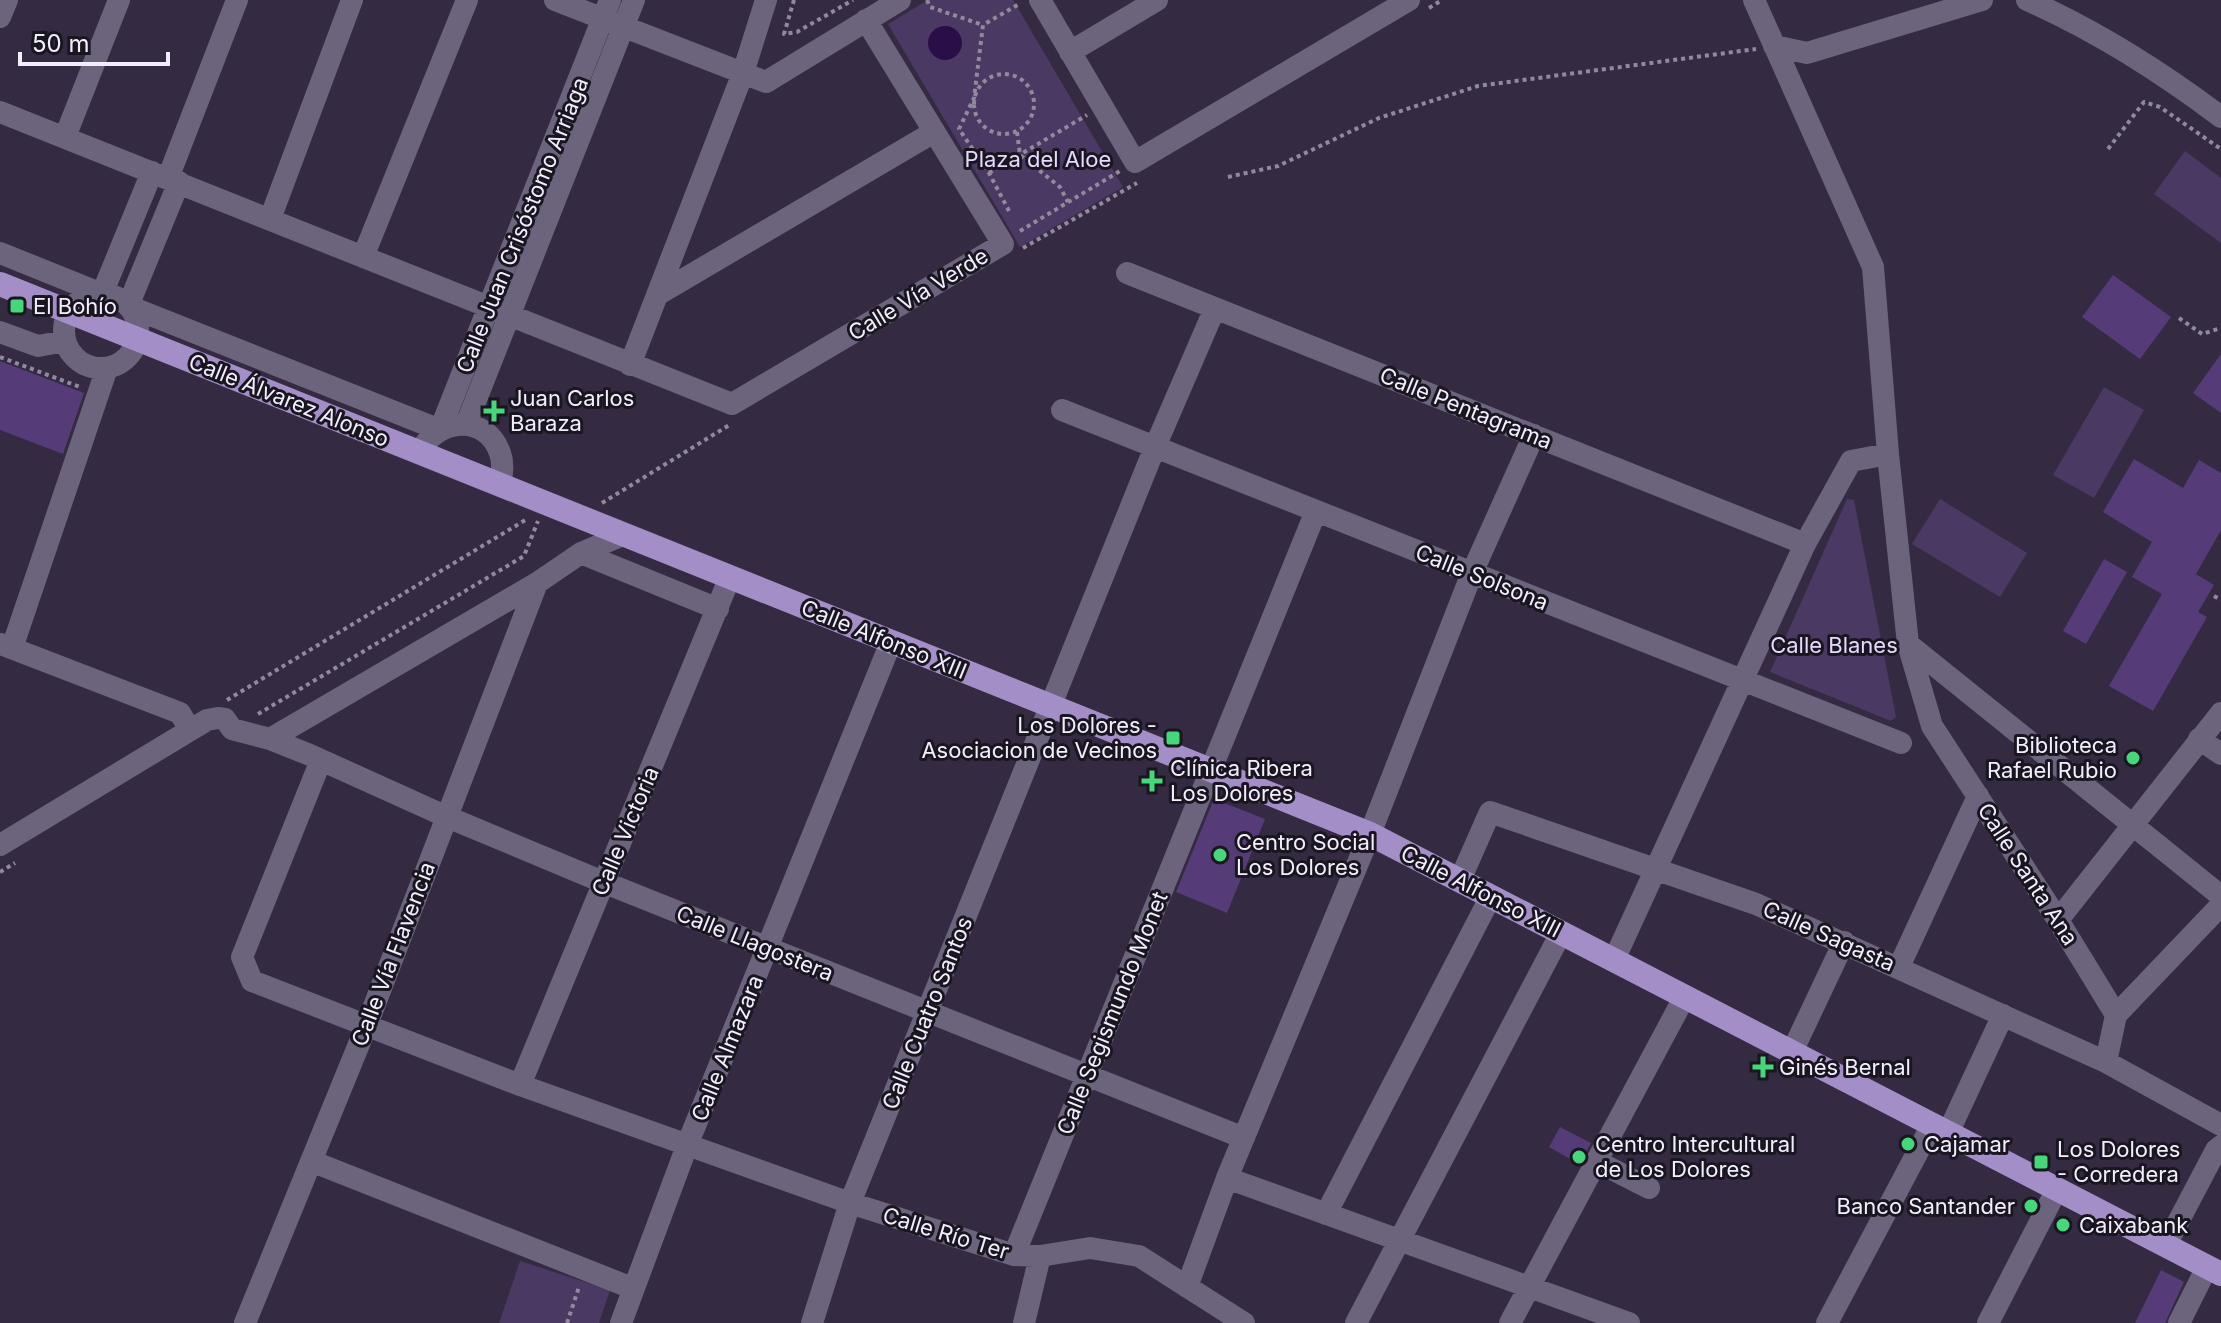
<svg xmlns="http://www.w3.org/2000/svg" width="2221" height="1323" viewBox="0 0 2221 1323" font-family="Inter,sans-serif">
	<rect width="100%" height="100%" fill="#342b42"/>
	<path fill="#493963" d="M928 0H1013L1123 187 1020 247 888 24Z
		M2185 151 2221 178V243L2154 194Z
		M2104 387 2144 410 2094 498 2053 475Z
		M1847 499 1854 500 1896 717 1891 721 1770 672Z
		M1940 499 2027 553 2000 597 1912 544Z
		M520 1261 610 1290 599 1323H499Z"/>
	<path fill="#2a0e48" d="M928 43a17 17 0 1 1 34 0a17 17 0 1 1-34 0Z"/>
	<path fill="#553b78" d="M2113 275 2171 317 2140 359 2082 317Z
		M2221 354V413L2193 393Z
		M0 361 84 393 63 454 0 430Z
		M2134 459 2183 488 2199 460 2221 473V530L2196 574 2214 585 2198 612 2207 617 2153 711 2109 686 2162 594 2132 577 2152 542 2103 512Z
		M2104 559 2127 572 2086 644 2063 631Z
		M1214 799 1265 819 1227 913 1176 892Z
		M1560 1127 1591 1143 1579 1164 1549 1147Z
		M2161 1270 2184 1282 2165 1323H2135Z"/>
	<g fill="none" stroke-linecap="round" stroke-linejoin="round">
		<path stroke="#918a9d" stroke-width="4" stroke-dasharray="4 4" stroke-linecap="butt" d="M794 0 784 34 797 32 853 0
			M927 0 930 7 983 25
			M1429 8 1442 0
			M974 104a30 30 0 1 1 60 0a30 30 0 1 1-60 0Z
			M1017 132 1020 155 1060 187 1068 202
			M2108 149 2144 102 2160 107 2221 149
			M989 173 1087 115
			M1228 177 1278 166 1379 118 1478 86 1756 49
			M1009 211 989 173 959 129 974 98 983 25 1021 3
			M1020 231 1120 171
			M1023 248 1137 183
			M2179 318 2202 334 2221 328
			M0 357 80 387
			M602 503 731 424
			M2214 596 2221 600
			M227 700 527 519
			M258 714 524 556 538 521
			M0 872 15 863
			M567 1323 579 1287"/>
		<path stroke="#6c637d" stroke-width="22" d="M555 0 766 82 900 0
			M1040 0 1135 162 1409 0
			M1754 0 1873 267 1888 454 1908 644 1932 726 2058 920 2116 1015
			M2027 0C2097 31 2160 71 2221 117
			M0 17 7 0
			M1774 46 1807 53 1982 0
			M1070 52 1157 0
			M0 112 732 404 1003 244 866 20
			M65 137 119 0
			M168 178 237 0
			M179 182 128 306 440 430 610 0
			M270 219 352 0
			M0 253 102 294 152 172
			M363 257 467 0
			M1127 273 1805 544
			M64 331a37 37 0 1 1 74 0a37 37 0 1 1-74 0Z
			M657 295 934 132
			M0 332 38 346 65 341
			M630 365 743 73 766 0
			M1062 410 1901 743
			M466 425 634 0
			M420 452C437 418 486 413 500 453 504 464 502 475 500 485
			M581 553 718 609
			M1 644 180 713 190 730
			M1908 644 2221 896
			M12 648 107 368
			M270 739 537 583 581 553 623 535
			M2199 739 2221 754
			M321 760 242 957 252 981 520 1085 850 1203 1014 1255 1040 1256 1090 1248 1139 1256 1244 1323
			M0 845 207 720 218 718 225 719 232 729 270 739 310 755 445 816 603 882 1244 1138
			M1460 880 1490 812 1756 904 2106 1062 2221 1125
			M2058 920 2221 713
			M1614 960 1805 544 1851 461 1888 454
			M1899 967 1978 796
			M1792 1052 1844 942
			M2106 1062 2116 1015 2221 905
			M520 1085 730 577
			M1948 1133 2003 1015
			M311 1161 632 1288
			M1596 1161 1649 1188
			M1227 1178 1629 1323
			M1326 1214 1491 896
			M2166 1245 2216 1150 2221 1146
			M1014 1255 1316 511
			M1187 1287 1227 1178 1370 834 1472 573 1534 435
			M245 1323 366 1027 537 583
			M621 1323 688 1143 891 642
			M812 1323 850 1203 1155 447 1215 308
			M1024 1323 1040 1256
			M1356 1323 1561 933
			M1510 1323 1685 996
			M1827 1323 1932 1125
			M1988 1323 2057 1189
			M2179 1323 2207 1267"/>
		<path stroke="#a48ec7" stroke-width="24" d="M0 284 1370 834 2221 1274"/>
	</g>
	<g fill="#45d77a" stroke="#1a1620" stroke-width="3">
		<rect x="9" y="298" width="16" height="16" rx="4"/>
		<path d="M490 399h8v8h8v8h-8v8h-8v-8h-8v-8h8z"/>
		<rect x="1165" y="730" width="16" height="16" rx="4"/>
		<circle cx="2133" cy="758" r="8"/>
		<path d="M1148 769h8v8h8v8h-8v8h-8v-8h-8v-8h8z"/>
		<circle cx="1220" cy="855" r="8"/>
		<path d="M1759 1055h8v8h8v8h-8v8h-8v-8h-8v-8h8z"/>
		<circle cx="1908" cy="1144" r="8"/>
		<circle cx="1579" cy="1157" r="8"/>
		<rect x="2033" y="1154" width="16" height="16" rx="4"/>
		<circle cx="2031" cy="1206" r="8"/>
		<circle cx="2063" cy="1225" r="8"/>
	</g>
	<g text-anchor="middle" stroke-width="6" stroke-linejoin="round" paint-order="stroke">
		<g font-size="22" fill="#e6d8fe" stroke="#1a1620">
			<text x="1038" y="167">Plaza del Aloe</text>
			<text x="1834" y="653">Calle Blanes</text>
		</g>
		<g font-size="22" fill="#f3eefd" stroke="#1a1620">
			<text transform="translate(522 225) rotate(-68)" y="8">Calle Juan Crisóstomo Arriaga</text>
			<text transform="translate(918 294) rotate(-31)" y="8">Calle Vía Verde</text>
			<text transform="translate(289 400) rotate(22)" y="8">Calle Álvarez Alonso</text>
			<text transform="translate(1466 408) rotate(22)" y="8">Calle Pentagrama</text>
			<text transform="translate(1482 577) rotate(22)" y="8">Calle Solsona</text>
			<text transform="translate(884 639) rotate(22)" y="8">Calle Alfonso XIII</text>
			<text transform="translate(625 831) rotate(-67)" y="8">Calle Victoria</text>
			<text transform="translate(2028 874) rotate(57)" y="8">Calle Santa Ana</text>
			<text transform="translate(1481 891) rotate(27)" y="8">Calle Alfonso XIII</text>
			<text transform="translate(1829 936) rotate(24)" y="8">Calle Sagasta</text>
			<text transform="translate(755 943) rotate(22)" y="8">Calle Llagostera</text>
			<text transform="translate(393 954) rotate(-69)" y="8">Calle Vía Flavencia</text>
			<text transform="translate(927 1013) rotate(-68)" y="8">Calle Cuatro Santos</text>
			<text transform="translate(1112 1013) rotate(-68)" y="8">Calle Segismundo Monet</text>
			<text transform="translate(727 1048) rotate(-68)" y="8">Calle Almazara</text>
			<text transform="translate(946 1233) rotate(17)" y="8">Calle Río Ter</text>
		</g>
		<g font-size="22" fill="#f3eefd" stroke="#1a1620" text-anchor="start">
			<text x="33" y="314">El Bohío</text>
			<text x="510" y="406">Juan Carlos<tspan x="510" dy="25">Baraza</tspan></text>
			<text x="1157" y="733" text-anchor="end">Los Dolores -<tspan x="1157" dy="25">Asociacion de Vecinos</tspan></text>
			<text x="2117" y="753" text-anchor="end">Biblioteca<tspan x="2117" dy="25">Rafael Rubio</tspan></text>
			<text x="1170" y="776">Clínica Ribera<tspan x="1170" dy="25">Los Dolores</tspan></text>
			<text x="1236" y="850">Centro Social<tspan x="1236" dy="25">Los Dolores</tspan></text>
			<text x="1779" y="1075">Ginés Bernal</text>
			<text x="1595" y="1152">Centro Intercultural<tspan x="1595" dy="25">de Los Dolores</tspan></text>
			<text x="1924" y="1152">Cajamar</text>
			<text x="2057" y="1157">Los Dolores<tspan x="2057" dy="25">- Corredera</tspan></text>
			<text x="2015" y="1214" text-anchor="end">Banco Santander</text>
			<text x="2079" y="1233">Caixabank</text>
		</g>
	</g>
	<path d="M20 52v12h148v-12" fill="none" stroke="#f3eefd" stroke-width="4"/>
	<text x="32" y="52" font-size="24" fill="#f3eefd" stroke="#1a1620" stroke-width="6" paint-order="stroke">50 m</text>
</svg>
